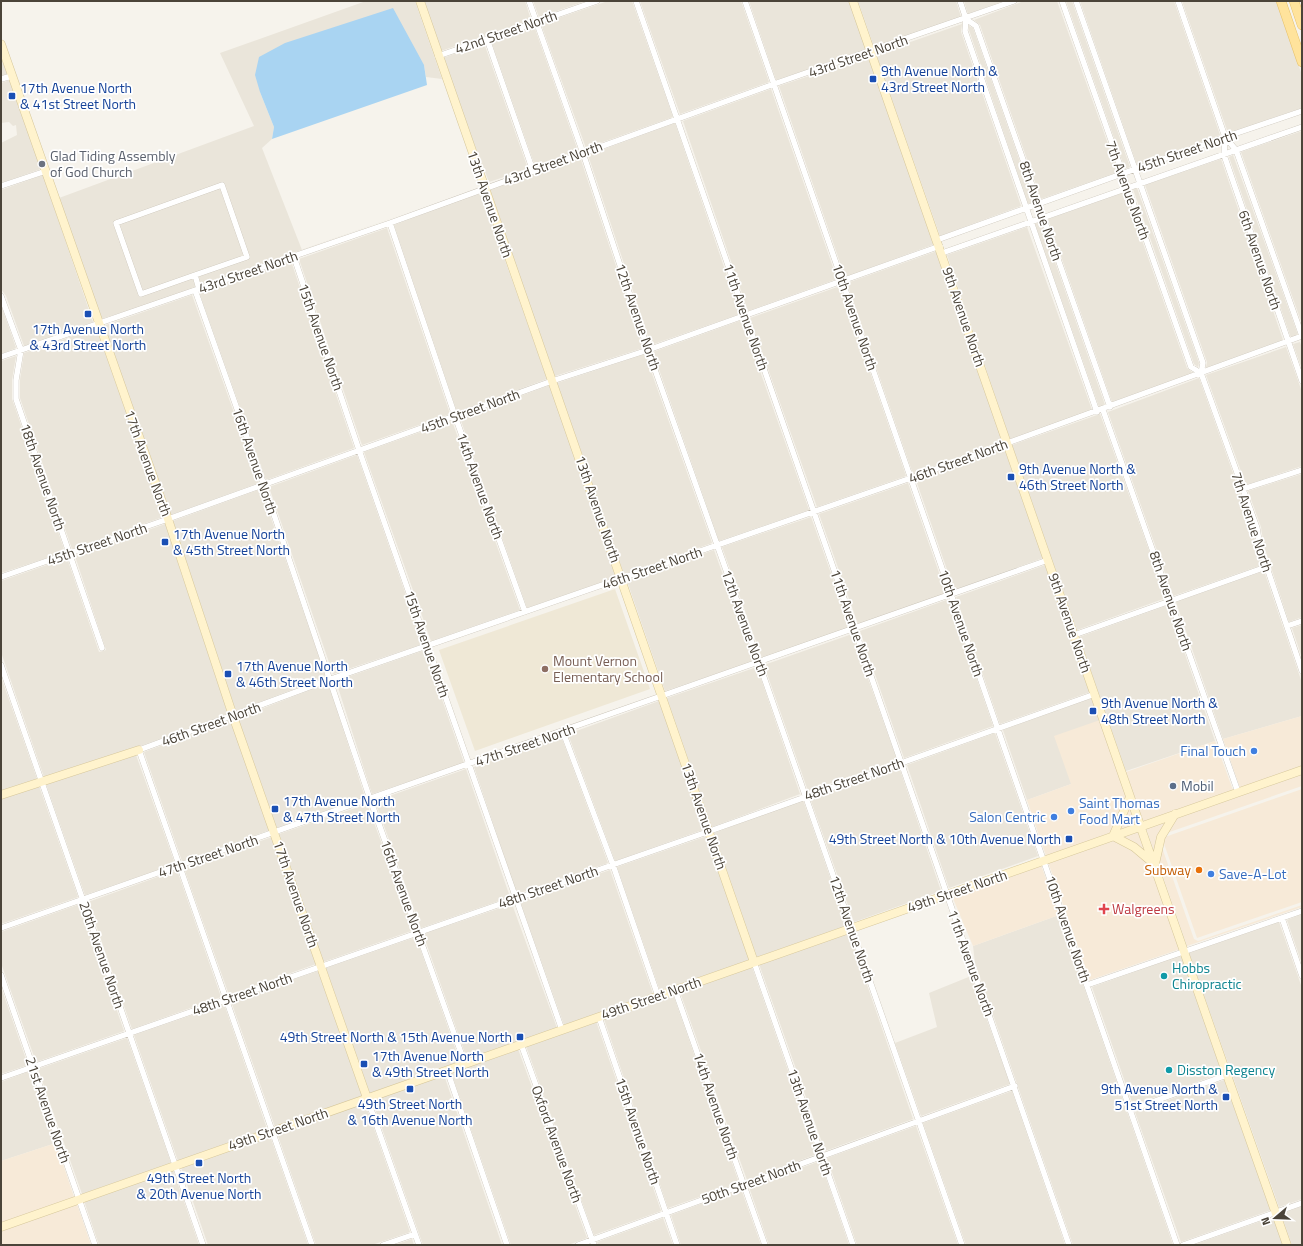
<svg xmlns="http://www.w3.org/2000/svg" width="1303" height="1246" viewBox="0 0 1303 1246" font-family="'Titillium Web',sans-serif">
	<rect width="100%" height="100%" fill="#f6f3ec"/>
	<path fill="#eae5da" d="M366 1H415L442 79 426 77 424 65 260 92 274 127 272 139 262 148 302 250 409 212 145 305 101 319 59 198 254 126 220 53Z
		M424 1H525L531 20 441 51Z
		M533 1H586L539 17Z
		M608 1H632L673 117 586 148 541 24Z
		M640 1H741L769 82 680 114Z
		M749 1H849L867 50 776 80Z
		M858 1H956L961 17 874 47Z
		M964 1H1004L968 14Z
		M1024 1H1057L1118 172 1041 199 980 25 974 20Z
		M1066 1H1072L1130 167 1125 169Z
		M1080 1H1174L1220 135 1137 165Z
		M1182 1H1276L1302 75V108L1228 133Z
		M962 24 961 32 1021 206 940 236 876 54Z
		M534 26 578 151 535 166 491 41Z
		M969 26 973 28 1034 202 1028 204 969 30Z
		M484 43 528 169 489 182 459 105 443 58Z
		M1 56 7 74 1 76Z
		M869 56 935 244 845 277 779 86Z
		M10 80 41 169 1 183V143L17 135 16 125 13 126 9 122 1 123V83Z
		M771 89 837 279 748 311 683 121Z
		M675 123 740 314 651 345 588 155Z
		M1302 131V324L1241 152Z
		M1233 155 1298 335 1291 338 1229 157Z
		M580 157 643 348 555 376 488 190Z
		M1221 159 1283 340 1206 368 1207 362 1145 185Z
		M43 175 93 322 24 346 6 296 1 289V190Z
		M1137 188 1199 363 1198 367 1194 364 1133 189Z
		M481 192 547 379 457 412 394 225Z
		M1125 192 1187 368 1193 373 1112 402 1048 219Z
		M1041 222 1105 405 1099 407 1035 224Z
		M1027 227 1092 410 1010 439 947 255Z
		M387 228 450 414 362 445 299 259Z
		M937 251 1002 441 913 474 847 283Z
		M291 261 354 448 266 480 199 292Z
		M840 286 906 476 817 507 750 318Z
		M192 295 259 483 170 515 103 326Z
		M1 305 16 348 1 354Z
		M742 320 809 510 719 541 653 352Z
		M96 328 163 517 72 549 20 398V380L24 353Z
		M1300 342 1302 348V369L1293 344Z
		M1286 347 1302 392V466L1246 485 1206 375Z
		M645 354 712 543 624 574 557 383Z
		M16 356 12 380V399L65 552 1 573V361Z
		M1199 378 1253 529 1256 548 1262 565 1173 596 1108 412Z
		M550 385 617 577 527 608 460 418Z
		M1100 414 1166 598 1077 630 1012 445Z
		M452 421 520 610 431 641 364 452Z
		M1004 448 1043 558 954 590 916 480Z
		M357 455 423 644 333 674 269 487Z
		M1302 474V617L1289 622 1264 546 1261 527 1248 491Z
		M908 483 946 593 858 624 819 514Z
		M261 489 326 677 236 711 173 521Z
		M811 517 850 627 762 658 722 547Z
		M165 524 228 714 138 747 44 777 1 652V581L67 558 99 652 106 650 75 556Z
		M714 550 754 661 665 691 627 581Z
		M1045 565 1090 692 1000 724 956 597Z
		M1264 571 1302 683V716L1223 739 1176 602Z
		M949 599 993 726 904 758 860 631Z
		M1168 605 1215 741 1126 771 1079 637Z
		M1302 625V658L1292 628Z
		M852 634 897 760 808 791 764 665Z
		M425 650 464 763 372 794 336 681Z
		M757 667 800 794 712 827 667 698Z
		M1 677 37 779 1 791Z
		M328 683 365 797 277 828 238 718Z
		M1092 698 1100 720 1071 784 1027 800 1003 730Z
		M659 701 705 829 615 861 568 734Z
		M231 720 270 830 182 861 144 752Z
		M995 733 1038 856 949 888 907 765Z
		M561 736 608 863 517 894 474 767Z
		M136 755 175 864 85 895 46 784Z
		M899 767 941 891 854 922 810 798Z
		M466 769 510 897 421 928 375 801Z
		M39 786 78 897 1 924V799Z
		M803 800 847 926 757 957 714 833Z
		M367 804 414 930 323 962 279 834Z
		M707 836 750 960 660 991 617 867Z
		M272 837 316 964 229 995 184 868Z
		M177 870 221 997 132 1029 88 902Z
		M610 870 653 994 564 1025 520 901Z
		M80 904 124 1031 36 1062 1 963V932Z
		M512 904 557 1028 467 1059 423 934Z
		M1302 914V964L1287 920Z
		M1059 915 1173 1245H1073L975 963 973 946Z
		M1279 922 1302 988V1199L1279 1207 1189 953Z
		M849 932 913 1119 825 1151 759 964Z
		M416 937 460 1062 370 1093 326 968Z
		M1182 955 1222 1073 1133 1105 1092 987Z
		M752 967 817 1154 747 1180 680 992Z
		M318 971 362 1096 275 1127 231 1001Z
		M971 976 1010 1084 921 1116 895 1043 937 1027 929 993Z
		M1 987 28 1065 1 1074Z
		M673 994 739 1183 668 1208 604 1019Z
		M224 1004 267 1129 178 1161 134 1035Z
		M596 1021 661 1211 594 1235 526 1046Z
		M127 1038 171 1163 82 1194 38 1069Z
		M518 1049 587 1238 568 1245H511L451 1072Z
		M30 1071 56 1143 1 1161V1082Z
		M444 1075 502 1245H423L372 1100Z
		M1224 1080 1271 1210 1181 1242 1135 1112Z
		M1012 1091 1065 1245H966L923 1123Z
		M365 1103 410 1232 372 1245H316L277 1133Z
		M916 1126 958 1245H857L827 1158Z
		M270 1136 308 1245H208L181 1167Z
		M820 1161 849 1245H769L749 1187Z
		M173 1170 199 1245H99L84 1201Z
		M741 1189 761 1245H681L671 1215Z
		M1302 1206V1245H1292L1281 1214Z
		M1273 1217 1283 1245H1193Z
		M663 1218 673 1245H598L597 1242Z
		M412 1239 414 1245H394Z"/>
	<path fill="#f7ead8" d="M1302 716V766L1240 788 1223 739Z
		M1100 720 1136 824 1046 856 1027 800 1071 784 1054 736Z
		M1215 741 1233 790 1143 822 1126 772Z
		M1302 773V786L1161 835 1159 839 1194 939 1198 941 1302 905V907L1187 946 1146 828Z
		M1302 789V902L1197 938 1162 838Z
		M1138 831 1180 949 1090 980 1048 862Z
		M1041 865 1059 915 973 946 952 896Z
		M56 1143 74 1197 1 1223V1161Z
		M77 1204 91 1245H1V1230Z"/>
	<path fill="#efe8d6" d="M615 589 650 689 475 751 439 650Z"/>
	<path fill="#a9d4f2" d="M393 8 424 65 427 85 272 139 274 127 260 92 255 75 259 57 285 43Z"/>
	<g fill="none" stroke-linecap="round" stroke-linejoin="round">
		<defs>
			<path id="street" d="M529 1 583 153 648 350 759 663 962 1245
				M636 1 1069 1245
				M745 1 1177 1245
				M960 1 966 19 965 31 1097 412
				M1062 1 1191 367 1201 373
				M1076 1 1203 363 1201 373 1257 528 1260 547 1302 671
				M1178 1 1225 137 1236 150 1302 336
				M966 19 976 26 1110 407
				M487 39 533 171
				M438 56 597 1
				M1 79 12 76
				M1225 137 1224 155 1302 381
				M1 186 46 171
				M390 223 455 416 525 612
				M937 240 1225 137 1302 111
				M942 253 1302 127
				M294 257 359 450 562 1030
				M195 275 247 257 222 185 116 223 141 294 195 275 199 289
				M195 290 264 485 370 799 465 1064
				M1 296 21 350 16 380V399L102 648
				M1 357 390 223 774 84 1014 1
				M1103 410 1238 792
				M1243 489 1302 470
				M1 577 168 519 552 381 648 350 940 246
				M1287 626 1302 621
				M1074 635 1266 567
				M1 665 203 1245
				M563 732 613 865 658 996
				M1282 918 1302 976
				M1 928 1048 560
				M754 962 853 1245
				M1 975 95 1245
				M1087 985 1302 911
				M675 990 765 1245
				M599 1017 677 1245
				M521 1044 594 1245
				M447 1070 507 1245
				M1 1078 710 831 1095 694
				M367 1098 419 1245
				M1130 1110 1227 1075
				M312 1245 139 750 331 679 911 478 1302 336
				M383 1245 415 1234
				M578 1245 1015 1086
				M1183 1245 1302 1203"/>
			<path id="secondary" d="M420 1 754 962
				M853 1 1227 1075 1287 1245
				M1 44 168 519 233 716 367 1098
				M1 795 139 750
				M1113 836 1134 847 1153 863
				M1113 836 1130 797
				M1155 864 1161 837 1175 814
				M1 1227 1302 770"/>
			<path id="primary" d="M1281 1 1302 62
				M1294 1 1302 25"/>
		</defs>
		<use href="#street" stroke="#c2bbae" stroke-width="6"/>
		<use href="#secondary" stroke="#d6c79b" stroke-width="9"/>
		<use href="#primary" stroke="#e6c16a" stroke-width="10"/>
		<use href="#street" stroke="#fff" stroke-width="5.5"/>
		<use href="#secondary" stroke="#fff3cd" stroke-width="8"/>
		<use href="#primary" stroke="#ffe39c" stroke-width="9"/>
	</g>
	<g fill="#1a4fb4" stroke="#fff" stroke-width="1.5">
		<rect x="869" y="75" width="8" height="8" rx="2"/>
		<rect x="8" y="92" width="8" height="8" rx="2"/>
		<rect x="84" y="310" width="8" height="8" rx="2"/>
		<rect x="1007" y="473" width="8" height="8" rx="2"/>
		<rect x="161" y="538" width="8" height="8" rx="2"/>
		<rect x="224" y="670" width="8" height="8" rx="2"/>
		<rect x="1089" y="707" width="8" height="8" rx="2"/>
		<rect x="271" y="805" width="8" height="8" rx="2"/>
		<rect x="1065" y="835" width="8" height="8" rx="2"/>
		<rect x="516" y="1033" width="8" height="8" rx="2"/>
		<rect x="360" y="1060" width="8" height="8" rx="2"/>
		<rect x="406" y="1085" width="8" height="8" rx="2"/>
		<rect x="1222" y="1093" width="8" height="8" rx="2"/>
		<rect x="195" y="1159" width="8" height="8" rx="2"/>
	</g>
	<circle fill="#6b7280" stroke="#fff" stroke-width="1.5" cx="42" cy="164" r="4"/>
	<circle fill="#8d6e63" stroke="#fff" stroke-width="1.5" cx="545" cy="669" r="4"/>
	<g fill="#3f7fe0" stroke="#fff" stroke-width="1.5">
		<circle cx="1254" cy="751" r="4"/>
		<circle cx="1071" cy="811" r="4"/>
		<circle cx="1054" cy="817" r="4"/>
		<circle cx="1211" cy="874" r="4"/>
	</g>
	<circle fill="#5c6f8a" stroke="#fff" stroke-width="1.5" cx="1173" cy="786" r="4"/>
	<circle fill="#e8710a" stroke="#fff" stroke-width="1.5" cx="1199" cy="870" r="4"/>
	<path fill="#e0444e" stroke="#fff" stroke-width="1.5" d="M1102 903h4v4h4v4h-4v4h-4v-4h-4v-4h4z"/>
	<g fill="#0f9aa8" stroke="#fff" stroke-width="1.5">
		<circle cx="1164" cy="976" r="4"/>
		<circle cx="1169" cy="1070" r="4"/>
	</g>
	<g text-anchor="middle" stroke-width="3.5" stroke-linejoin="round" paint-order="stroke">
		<g font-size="14" fill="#4b4439" stroke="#fff">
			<text transform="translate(506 32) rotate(-19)" y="5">42nd Street North</text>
			<text transform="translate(858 56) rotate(-19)" y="5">43rd Street North</text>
			<text transform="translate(1187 151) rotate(-19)" y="5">45th Street North</text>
			<text transform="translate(553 163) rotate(-20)" y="5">43rd Street North</text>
			<text transform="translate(1128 190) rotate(70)" y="5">7th Avenue North</text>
			<text transform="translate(490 204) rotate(71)" y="5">13th Avenue North</text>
			<text transform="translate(1041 211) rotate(71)" y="5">8th Avenue North</text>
			<text transform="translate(1260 260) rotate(71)" y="5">6th Avenue North</text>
			<text transform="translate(248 272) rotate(-19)" y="5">43rd Street North</text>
			<text transform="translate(638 317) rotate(71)" y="5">12th Avenue North</text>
			<text transform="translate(746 317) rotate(71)" y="5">11th Avenue North</text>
			<text transform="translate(855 317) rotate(71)" y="5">10th Avenue North</text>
			<text transform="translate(964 317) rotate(71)" y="5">9th Avenue North</text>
			<text transform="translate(321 337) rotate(71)" y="5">15th Avenue North</text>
			<text transform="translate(470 411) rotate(-20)" y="5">45th Street North</text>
			<text transform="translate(255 461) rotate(71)" y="5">16th Avenue North</text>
			<text transform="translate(958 461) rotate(-20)" y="5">46th Street North</text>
			<text transform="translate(148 463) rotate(70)" y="5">17th Avenue North</text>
			<text transform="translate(43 477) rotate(71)" y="5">18th Avenue North</text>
			<text transform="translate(480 486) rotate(70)" y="5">14th Avenue North</text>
			<text transform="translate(598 509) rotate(71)" y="5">13th Avenue North</text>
			<text transform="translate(1252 522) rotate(72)" y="5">7th Avenue North</text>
			<text transform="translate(97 544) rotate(-19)" y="5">45th Street North</text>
			<text transform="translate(652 568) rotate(-19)" y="5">46th Street North</text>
			<text transform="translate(1171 601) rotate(71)" y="5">8th Avenue North</text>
			<text transform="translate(745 623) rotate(70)" y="5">12th Avenue North</text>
			<text transform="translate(853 623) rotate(71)" y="5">11th Avenue North</text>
			<text transform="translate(961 623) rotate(71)" y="5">10th Avenue North</text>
			<text transform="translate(1070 623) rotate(71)" y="5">9th Avenue North</text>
			<text transform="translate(427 644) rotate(71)" y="5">15th Avenue North</text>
			<text transform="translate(211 724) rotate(-20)" y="5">46th Street North</text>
			<text transform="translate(525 745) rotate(-19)" y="5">47th Street North</text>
			<text transform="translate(854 779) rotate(-19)" y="5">48th Street North</text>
			<text transform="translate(704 816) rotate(71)" y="5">13th Avenue North</text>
			<text transform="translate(208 856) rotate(-19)" y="5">47th Street North</text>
			<text transform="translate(548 887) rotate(-19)" y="5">48th Street North</text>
			<text transform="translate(957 891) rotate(-19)" y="5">49th Street North</text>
			<text transform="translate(404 893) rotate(70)" y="5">16th Avenue North</text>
			<text transform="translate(296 894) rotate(71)" y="5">17th Avenue North</text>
			<text transform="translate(852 929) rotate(71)" y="5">12th Avenue North</text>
			<text transform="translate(1068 929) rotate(71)" y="5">10th Avenue North</text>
			<text transform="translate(102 955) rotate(71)" y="5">20th Avenue North</text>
			<text transform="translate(971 963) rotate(70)" y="5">11th Avenue North</text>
			<text transform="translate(242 994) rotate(-19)" y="5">48th Street North</text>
			<text transform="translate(651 998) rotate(-19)" y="5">49th Street North</text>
			<text transform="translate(716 1106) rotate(71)" y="5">14th Avenue North</text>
			<text transform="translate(48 1110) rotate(71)" y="5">21st Avenue North</text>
			<text transform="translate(810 1122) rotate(71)" y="5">13th Avenue North</text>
			<text transform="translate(278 1129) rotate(-19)" y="5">49th Street North</text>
			<text transform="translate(638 1131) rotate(71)" y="5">15th Avenue North</text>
			<text transform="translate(557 1144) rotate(70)" y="5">Oxford Avenue North</text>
			<text transform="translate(751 1182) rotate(-20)" y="5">50th Street North</text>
		</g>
		<g font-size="14" fill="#164399" stroke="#fff" text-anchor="start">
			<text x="881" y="76">9th Avenue North &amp;<tspan x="881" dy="16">43rd Street North</tspan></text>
			<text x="20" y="93">17th Avenue North<tspan x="20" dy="16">&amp; 41st Street North</tspan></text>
			<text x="88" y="334" text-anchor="middle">17th Avenue North<tspan x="88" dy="16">&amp; 43rd Street North</tspan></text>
			<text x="1019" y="474">9th Avenue North &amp;<tspan x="1019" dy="16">46th Street North</tspan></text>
			<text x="173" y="539">17th Avenue North<tspan x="173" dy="16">&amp; 45th Street North</tspan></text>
			<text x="236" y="671">17th Avenue North<tspan x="236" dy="16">&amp; 46th Street North</tspan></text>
			<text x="1101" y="708">9th Avenue North &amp;<tspan x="1101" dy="16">48th Street North</tspan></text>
			<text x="283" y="806">17th Avenue North<tspan x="283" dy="16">&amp; 47th Street North</tspan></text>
			<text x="1061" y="844" text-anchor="end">49th Street North &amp; 10th Avenue North</text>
			<text x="512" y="1042" text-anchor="end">49th Street North &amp; 15th Avenue North</text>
			<text x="372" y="1061">17th Avenue North<tspan x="372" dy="16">&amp; 49th Street North</tspan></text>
			<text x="1218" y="1094" text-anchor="end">9th Avenue North &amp;<tspan x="1218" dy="16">51st Street North</tspan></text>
			<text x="410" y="1109" text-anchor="middle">49th Street North<tspan x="410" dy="16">&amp; 16th Avenue North</tspan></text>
			<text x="199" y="1183" text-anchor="middle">49th Street North<tspan x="199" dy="16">&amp; 20th Avenue North</tspan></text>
		</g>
		<g font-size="14" fill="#5b616d" stroke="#fff" text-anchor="start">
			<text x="50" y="161">Glad Tiding Assembly<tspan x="50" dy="16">of God Church</tspan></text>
		</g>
		<g font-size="14" fill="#785e54" stroke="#fff" text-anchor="start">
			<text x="553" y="666">Mount Vernon<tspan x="553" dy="16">Elementary School</tspan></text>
		</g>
		<g font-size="14" fill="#366cbe" stroke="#fff" text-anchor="end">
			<text x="1246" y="756">Final Touch</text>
			<text x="1079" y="808" text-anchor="start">Saint Thomas<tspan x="1079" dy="16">Food Mart</tspan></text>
			<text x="1046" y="822">Salon Centric</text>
			<text x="1219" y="879" text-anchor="start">Save-A-Lot</text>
		</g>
		<g font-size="14" fill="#4e5e75" stroke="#fff" text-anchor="start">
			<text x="1181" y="791">Mobil</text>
		</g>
		<g font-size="14" fill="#c56008" stroke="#fff" text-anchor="end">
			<text x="1191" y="875">Subway</text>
		</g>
		<g font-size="14" fill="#be3a42" stroke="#fff" text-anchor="start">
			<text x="1112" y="914">Walgreens</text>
		</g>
		<g font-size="14" fill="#0d838f" stroke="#fff" text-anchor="start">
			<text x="1172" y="973">Hobbs<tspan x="1172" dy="16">Chiropractic</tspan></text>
			<text x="1177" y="1075">Disston Regency</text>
		</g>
	</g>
	<rect width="1303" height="1246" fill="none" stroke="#4b4439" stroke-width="4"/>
	<g transform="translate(1275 1218) rotate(251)" stroke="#ffffff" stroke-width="3" paint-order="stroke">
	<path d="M0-3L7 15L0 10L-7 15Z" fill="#4b4439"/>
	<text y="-6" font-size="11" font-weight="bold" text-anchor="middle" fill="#4b4439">N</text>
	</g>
</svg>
